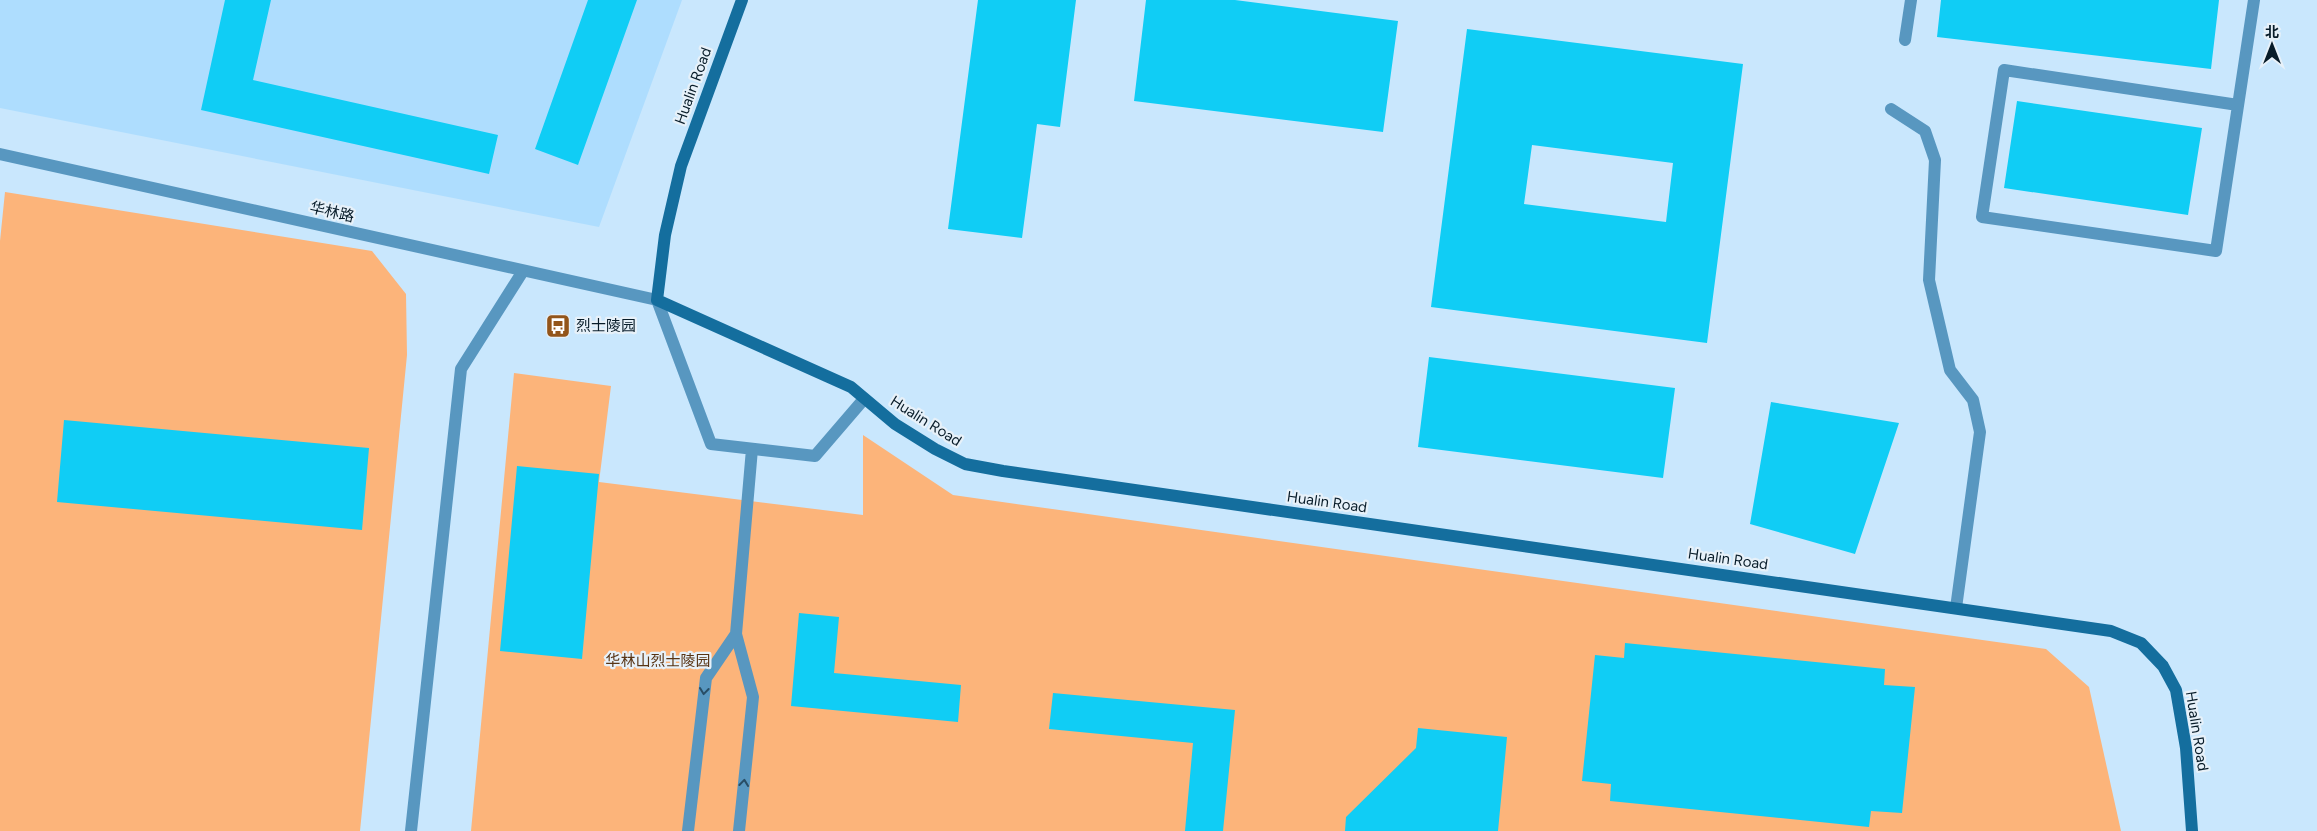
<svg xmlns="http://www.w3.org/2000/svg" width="2317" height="831" viewBox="0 0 2317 831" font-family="Figtree,'Noto Sans SC',sans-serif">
	<rect width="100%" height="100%" fill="#c9e7fd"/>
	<path fill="#aeddfe" d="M0 0H682L599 227 0 108Z"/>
	<path fill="#fcb47a" d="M5 192 372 251 406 294 407 355 360 831H0V241Z
		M514 373 611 386 599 482 863 515V435L953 495 2046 649 2089 687 2121 831H471Z"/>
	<path fill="#10cdf5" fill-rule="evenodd" d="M225 0H271L253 80 498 135 489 174 201 110Z
		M588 0H637L578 165 535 149Z
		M978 0H1076L1060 127 1037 124 1022 238 948 229Z
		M1146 0H1235L1398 21 1383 132 1134 101Z
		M1941 0H2219L2211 69 1937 37Z
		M1467 29 1743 64 1707 343 1431 307ZM1532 145 1673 163 1666 222 1524 204Z
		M2017 101 2202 128 2188 215 2004 188Z
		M1429 357 1675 388 1663 478 1418 447Z
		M1771 402 1899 423 1855 554 1750 524Z
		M64 420 369 448 362 530 57 502Z
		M517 466 599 474 582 659 500 651Z
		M799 613 839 617 834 673 961 685 958 722 791 706Z
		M1625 643 1885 669 1884 685 1915 687 1902 813 1871 811 1869 827 1610 801 1611 784 1582 781 1595 655 1624 658Z
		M1053 693 1235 710 1223 831H1185L1193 743 1049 729Z
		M1418 728 1507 737 1498 831H1345L1346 817 1416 748Z"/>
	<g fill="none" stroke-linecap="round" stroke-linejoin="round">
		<path stroke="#5897c0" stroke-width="12" d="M1905 40 1911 0
			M2238 105 2004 70 1982 217 2216 251 2254 0
			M1891 109 1925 131 1935 160 1929 280 1950 370 1973 400 1980 432 1956 608
			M657 300 711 444 815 456 864 399
			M411 831 461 369 523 271
			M688 831 706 678 736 634
			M739 831 753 697 736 634 752 449"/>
		<path stroke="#5897c0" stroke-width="12" d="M0 154 657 300"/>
		<path stroke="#146e9e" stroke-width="12" d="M742 0 681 166 665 235 657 300 851 387 895 424 935 449 965 464 1003 471 2111 631 2141 643 2163 666 2176 690 2186 748 2192 831"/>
	</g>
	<defs><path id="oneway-chevron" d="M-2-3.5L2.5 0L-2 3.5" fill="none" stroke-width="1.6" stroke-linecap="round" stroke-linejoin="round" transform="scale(1.25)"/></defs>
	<g stroke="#284d65">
		<use href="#oneway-chevron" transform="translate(704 691) rotate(97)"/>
		<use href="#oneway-chevron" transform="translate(744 783) rotate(-84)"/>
	</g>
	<defs>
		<symbol id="bus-square" viewBox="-11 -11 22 22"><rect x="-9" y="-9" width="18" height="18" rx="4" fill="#93551a" stroke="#e7f1f9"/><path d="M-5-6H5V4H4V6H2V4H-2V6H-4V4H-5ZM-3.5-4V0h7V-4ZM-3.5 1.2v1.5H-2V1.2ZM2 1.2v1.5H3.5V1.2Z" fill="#fff"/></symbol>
	</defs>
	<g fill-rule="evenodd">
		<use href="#bus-square" x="544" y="312" width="28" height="28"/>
	</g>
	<g text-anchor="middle" stroke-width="4.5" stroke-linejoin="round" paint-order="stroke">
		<g font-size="15" fill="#081c29" stroke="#e7f1f9">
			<text transform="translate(693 86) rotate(-70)" y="5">Hualin Road</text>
			<text transform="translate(332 212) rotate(13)" y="5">华林路</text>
			<text transform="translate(926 421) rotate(32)" y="5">Hualin Road</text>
			<text transform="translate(1327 502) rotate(8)" y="5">Hualin Road</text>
			<text transform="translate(1728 559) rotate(8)" y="5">Hualin Road</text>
			<text transform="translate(2197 731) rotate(81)" y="5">Hualin Road</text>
		</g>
		<g font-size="15" fill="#081c29" stroke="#e7f1f9" text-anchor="start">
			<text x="576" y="331">烈士陵园</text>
		</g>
		<g font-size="15" fill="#583414" stroke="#e7f1f9">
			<text x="658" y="666">华林山烈士陵园</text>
		</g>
	</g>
	<g transform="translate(2272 45)" stroke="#e7f1f9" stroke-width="4" paint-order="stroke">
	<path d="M0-4L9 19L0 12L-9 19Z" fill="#081c29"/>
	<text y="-8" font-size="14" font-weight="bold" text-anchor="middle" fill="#081c29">北</text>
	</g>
</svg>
